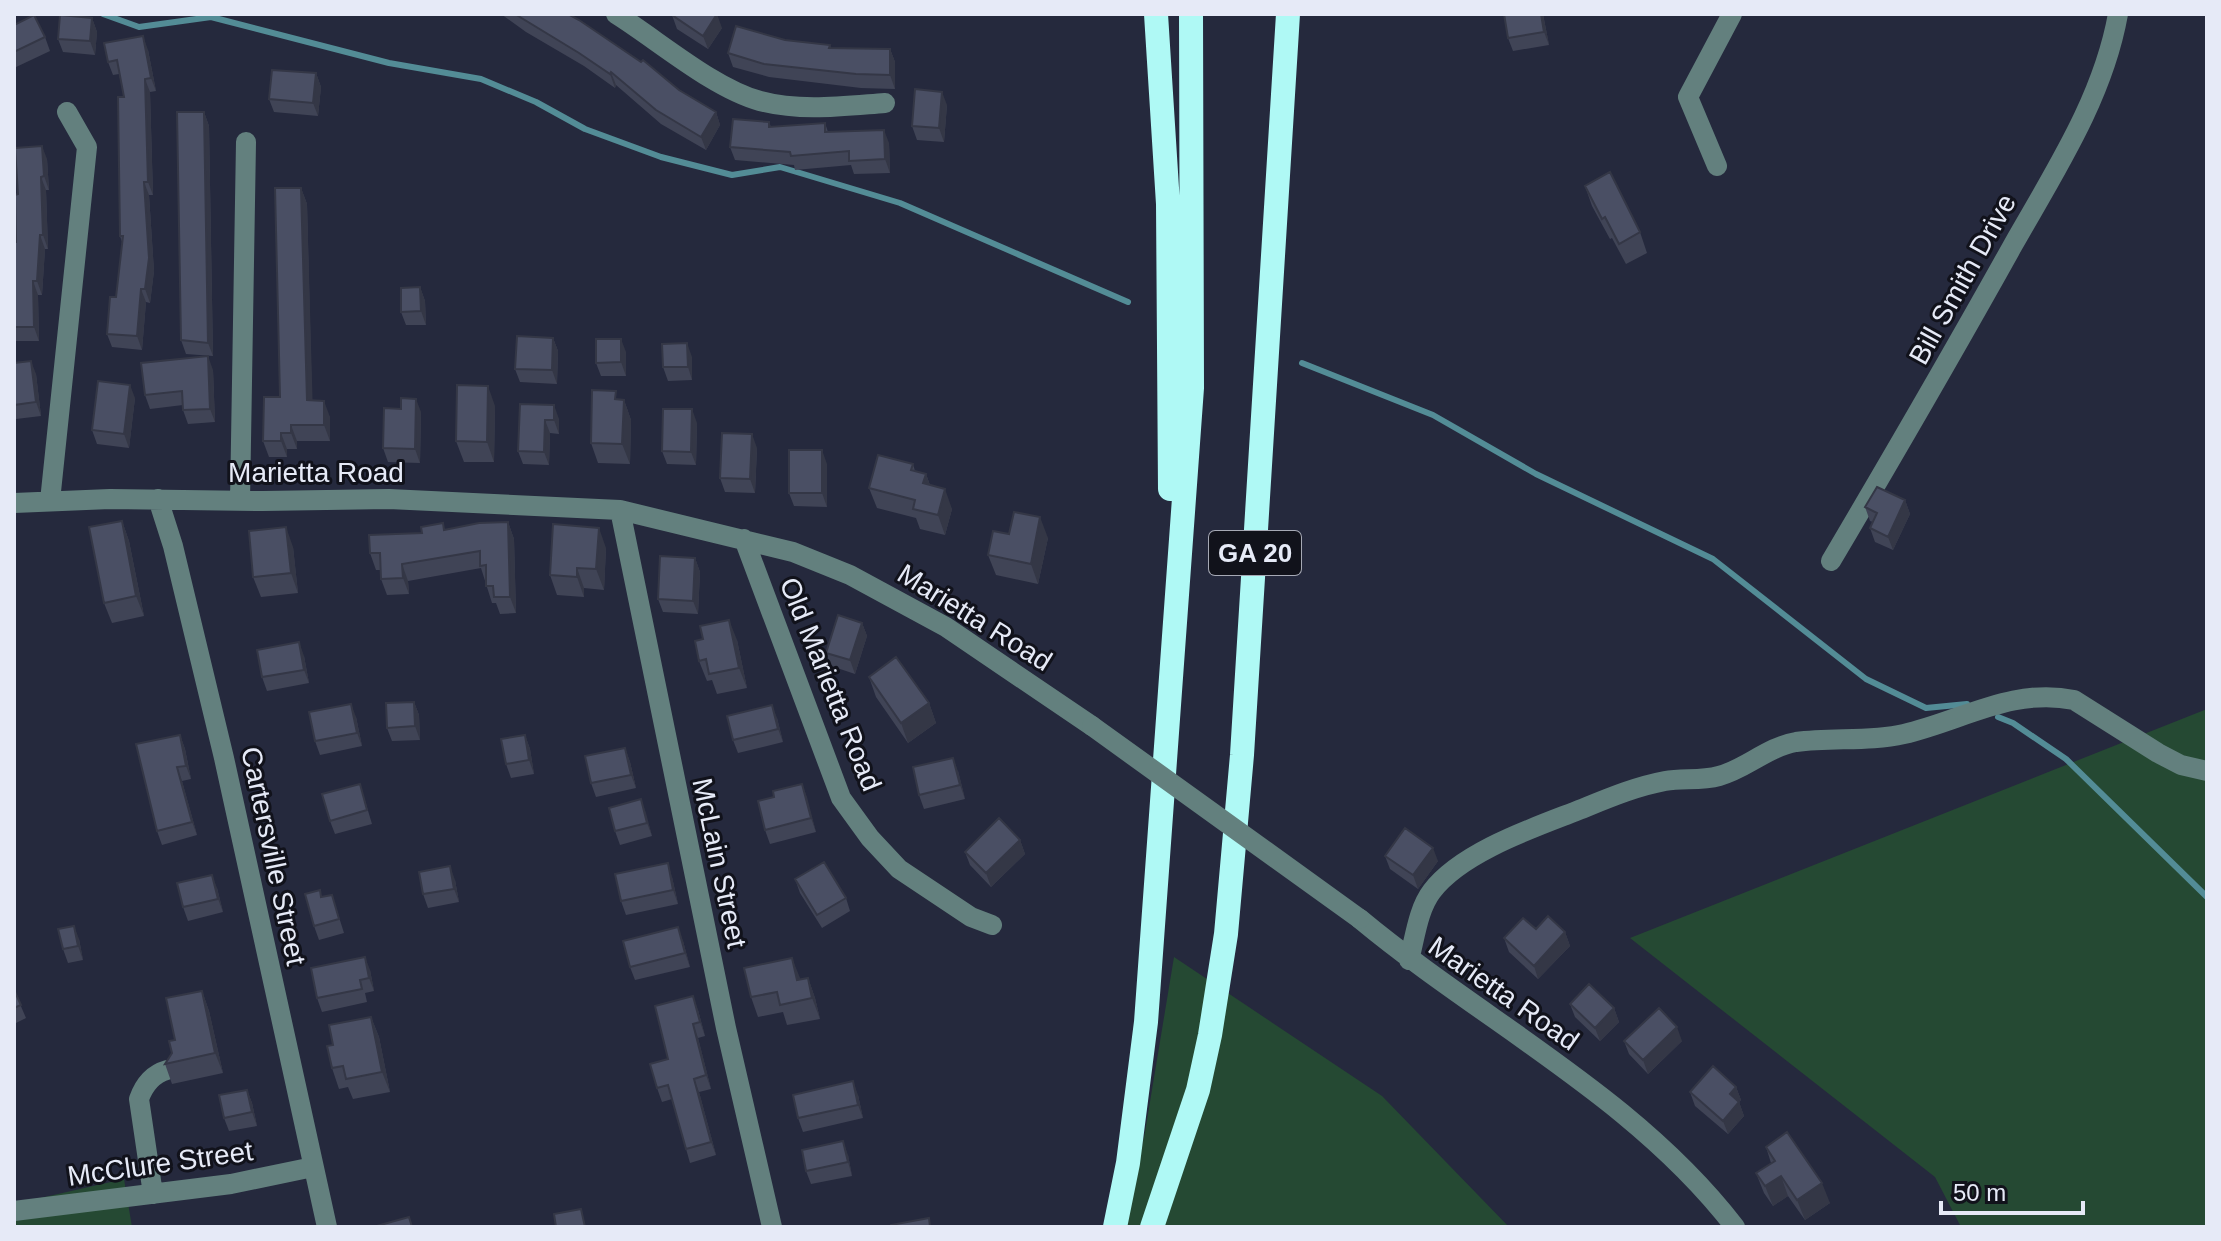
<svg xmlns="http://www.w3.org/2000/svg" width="2221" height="1241" viewBox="0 0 2221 1241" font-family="Helvetica,sans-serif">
	<rect width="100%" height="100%" fill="#25293d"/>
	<path fill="#254933" d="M2207 709V1227H1961L1935 1177 1630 938Z
		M1174 957 1382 1096 1509 1227H1124L1145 1132Z
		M124 1179 132 1227H14V1204Z"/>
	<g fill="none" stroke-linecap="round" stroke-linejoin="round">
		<path stroke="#538c96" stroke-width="6" d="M103 14 139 27 211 17 389 63 481 79 536 102 585 129 661 157 732 175 780 167 900 203 1128 302
			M1302 363 1433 415 1536 474 1713 559 1866 679 1926 708 1967 704
			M1998 717 2013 723 2066 759 2207 897"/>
		<path stroke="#63807e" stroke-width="20" d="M616 14C659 41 713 88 760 101 800 112 845 106 885 103
			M1717 166 1688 97 1732 14
			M158 499 173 546 224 758 327 1227
			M50 501 87 147 67 112
			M240 501 246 142
			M14 503 110 499 263 501 389 499 620 510 793 552 850 575 946 627 1092 726
			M620 510 726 1028 772 1227
			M744 539 841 798 870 838 899 869 971 917 992 925
			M1831 561C1893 456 1954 351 2013 245 2055 171 2103 98 2118 14
			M1360 919C1484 1022 1635 1097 1735 1227
			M1409 960C1415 938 1418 909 1432 891 1461 853 1530 829 1574 812 1604 800 1633 787 1665 781 1683 778 1701 781 1719 776 1746 769 1767 747 1796 742 1832 737 1869 742 1904 734 1961 721 2013 687 2074 700L2158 753 2181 765 2207 771
			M153 1194 139 1099C144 1085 153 1074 167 1070
			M14 1211 231 1184 313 1167"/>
		<path stroke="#aff9f5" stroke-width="24" d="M1156 14 1168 204 1170 489
			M1115 1227 1128 1163 1146 1022 1192 388 1191 14
			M1152 1227 1198 1090 1210 1035 1226 934 1242 755 1288 14"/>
		<path stroke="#63807e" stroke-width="20" d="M1092 726 1360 919"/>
	</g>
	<path fill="#404456" d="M501 14H568L679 90 716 112 720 125 706 150 661 124 616 85 615 88 584 66 526 32Z
		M1543 14 1549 45 1513 51 1508 38Z
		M672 15 722 28 708 49 677 29Z
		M92 18 97 32 95 55 63 52 58 39Z
		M14 25 45 37 50 51 14 68Z
		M785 40 830 45 831 48 890 49 895 62V89L861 88 769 77 733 67 728 53Z
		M148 50 156 91 150 92 153 195H149L154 271 150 303 146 302 142 350 112 347 107 334 116 297 122 242 120 236 124 97 119 74 113 75 108 62Z
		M316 73 321 87 318 116 274 112 269 99Z
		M947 105 944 142 917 140 912 126Z
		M204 112 209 126 213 356 186 354 181 340Z
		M769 122 771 127 825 123 828 132 889 143 890 173 854 174 851 165 795 170 794 165 735 160 730 147Z
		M47 159 49 190H46L48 249H45L42 295H38L39 341H14V242H16Z
		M1585 186 1640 232 1647 253 1626 264 1612 238 1610 239 1592 206Z
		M301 188 307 204 312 400 330 417V441H297V449H287V457H269L263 441 280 397Z
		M420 287 425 301 426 325H406L401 312Z
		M553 338 558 351 557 384 520 382 515 369Z
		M626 352V376H601L596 363Z
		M692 357V380L668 381 663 367Z
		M14 363 36 374 41 416 16 419 14 414Z
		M213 370 215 422 188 424 183 410V405L150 409 145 395Z
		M135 398 129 448 97 444 92 430Z
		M619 399 624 400 631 420 630 464 598 463 591 443Z
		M520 404 559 419V434L550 433 549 465 523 464 518 451Z
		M495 406 494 462H464L456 441Z
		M421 412 420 463 388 462 383 448Z
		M697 423 696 465 667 464 662 451Z
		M757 448 755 493 725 492 720 478Z
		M827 464V507L794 506 789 493Z
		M913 464 915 471 926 474 930 485 952 509 945 535 920 529 916 518 877 508 869 488Z
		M1905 500 1910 514 1893 550 1875 542 1870 528 1873 522 1870 521 1865 507Z
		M122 521 129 541 144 616 112 623 104 603Z
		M508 522 514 539 516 613 500 614 496 603H492L481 568 408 581 409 594 387 595 381 579 380 570H376L370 553 422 533Z
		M1009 534 1048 538 1038 584 996 575 988 555Z
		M293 547 298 593 261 597 253 577Z
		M606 548 604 590 584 588V597L557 595 550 575Z
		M695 558 700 572 698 614 663 612 658 599Z
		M862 623 867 636 855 674 831 666 826 653Z
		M703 639 737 640 747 688 717 694 712 680 707 681 699 661Z
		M304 656 309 683 267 691 262 677Z
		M869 677 929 703 936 723 908 743 876 697Z
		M414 702 419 715 420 740 392 741 387 728Z
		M356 717 362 746 320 755 315 741Z
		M777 718 783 742 738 753 733 740Z
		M180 735 185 749 191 779 182 781 197 835 162 845 157 831Z
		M525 735 530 749 534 774 511 778 506 764Z
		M625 748 630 762 636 788 596 797 591 783Z
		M958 771 965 799 924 809 919 795Z
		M360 784 372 824 335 834 330 821Z
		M802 784 816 832 770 844 765 830Z
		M641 799 652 836 620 845 615 831Z
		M1020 840 1025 854 991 887 970 865 965 852Z
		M1385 856 1438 861 1418 889 1390 869Z
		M672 877 678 904 626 915 621 901Z
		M795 879 846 898 850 911 822 928 800 893Z
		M455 880 459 902 428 908 423 894Z
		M217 888 223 912 188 921 183 907Z
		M332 895 344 933 319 940 314 926 322 897Z
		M1536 929 1565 932 1570 946 1538 979 1509 952 1504 938Z
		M79 939 83 960 68 963 63 949Z
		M683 941 690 967 635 980 630 967Z
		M370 970 374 991 365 993 367 1002 322 1012 317 998Z
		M808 978 815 998 820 1019 787 1025 783 1012 758 1017 751 997Z
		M14 990 26 1018 14 1024Z
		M202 991 209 1011 223 1073 172 1084 165 1064 172 1053 175 1040Z
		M1570 1004 1614 1008 1619 1022 1600 1041 1575 1017Z
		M698 1010 705 1036 698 1038 711 1089 699 1092 716 1155 690 1163 672 1099 662 1102 657 1088 668 1059Z
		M371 1017 379 1037 390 1092 353 1099 348 1087 339 1089 332 1068 333 1045Z
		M1624 1041H1682L1648 1074 1629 1054Z
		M1736 1087 1741 1100 1739 1102 1744 1116 1728 1134 1695 1106 1690 1092Z
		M247 1090 252 1103 257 1126 229 1131 224 1118Z
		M858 1095 863 1118 803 1132 798 1118Z
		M1766 1147 1830 1203 1805 1220 1788 1196 1773 1206 1764 1193 1756 1173 1771 1163Z
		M848 1155 852 1176 811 1184 806 1171Z"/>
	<path fill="#343746" d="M717 14 722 28 708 49 703 36Z
		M1541 14H1543L1549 45 1544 32Z
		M92 18 97 32 95 55 90 41Z
		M143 36 148 50 156 91 151 78Z
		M890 49 895 62V89L890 75Z
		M611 72 616 85 615 88 610 74Z
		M316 73 321 87 318 116 313 103Z
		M145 79 150 92 153 195 148 182Z
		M942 92 947 105 944 142 939 128Z
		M204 112 209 126 213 356 208 343Z
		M716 112 720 125 706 150 701 137Z
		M884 130 889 143 890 173 885 159Z
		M42 146 47 159 49 190 44 176Z
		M41 177 46 190 48 249 43 235Z
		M144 182 149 195 154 271 150 303 145 289Z
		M301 188 307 204 313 416 307 400Z
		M40 235 45 249 42 295 37 281Z
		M33 281 38 295 39 341 34 327Z
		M420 287 425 301 426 325 421 311Z
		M141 289 146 302 142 350 137 336Z
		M553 338 558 351 557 384 552 370Z
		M621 339 626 352V376L621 362Z
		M687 343 692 357V380L688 367Z
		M208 356 213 370 215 422 210 409Z
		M31 361 36 374 41 416 36 402Z
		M130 385 135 398 129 448 124 434Z
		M488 386 495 406 494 462 487 442Z
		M416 399 421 412 420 463 415 449Z
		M624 400 631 420 630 464 622 444Z
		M324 401 330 417V441L324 425Z
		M554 405 559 419V434L554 420Z
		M692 409 697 423 696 465 691 452Z
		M545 420 550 433 549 465 544 452Z
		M291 425 297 441V449L291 433Z
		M281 433 287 449V457L281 441Z
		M752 434 757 448 755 493 750 479Z
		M822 450 827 464V507L822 493Z
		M926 474 933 494 923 483Z
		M945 489 952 509 945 535 938 515Z
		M1905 500 1910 514 1893 550 1888 537Z
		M1040 517 1048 538 1038 584 1031 564Z
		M122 521 129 541 144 616 136 596Z
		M508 522 514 539 516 613 510 597Z
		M286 527 293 547 298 593 291 573Z
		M599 528 606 548 604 590 596 569Z
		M695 558 700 572 698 614 693 601Z
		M402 564 408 581 409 594 403 578Z
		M577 568 584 588V597L577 577Z
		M729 620 737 640 747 688 739 668Z
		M862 623 867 636 855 674 850 660Z
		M299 642 304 656 309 683 304 670Z
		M414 702 419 715 420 740 415 726Z
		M929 703 936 723 908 743 901 723Z
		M351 704 356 717 362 746 357 733Z
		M772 705 777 718 783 742 778 729Z
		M180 735 185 749 191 779 186 766Z
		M525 735 530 749 534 774 529 760Z
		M625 748 630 762 636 788 631 775Z
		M953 758 958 771 965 799 960 785Z
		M177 767 182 781 197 835 192 822Z
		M802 784 807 797 816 832 811 818Z
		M641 799 646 813 652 836 647 823Z
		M1020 840 1025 854 991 887 986 873Z
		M1433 848 1438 861 1418 889 1413 875Z
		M668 863 672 877 678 904 673 890Z
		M450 866 455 880 459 902 454 889Z
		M212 875 217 888 223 912 218 899Z
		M74 926 79 939 83 960 78 946Z
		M678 927 683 941 690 967 685 953Z
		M1565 932 1570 946 1538 979 1534 966Z
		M365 957 370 970 374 991 369 978Z
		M792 958 800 978 804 1000 797 980Z
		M808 978 815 998 820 1019 812 998Z
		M202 991 209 1011 223 1073 215 1053Z
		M693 996 698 1010 705 1036 700 1022Z
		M1614 1008 1619 1022 1600 1041 1595 1028Z
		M371 1017 379 1037 390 1092 382 1072Z
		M693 1024 698 1038 711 1089 706 1075Z
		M1677 1027 1682 1041 1648 1074 1643 1060Z
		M694 1079 699 1092 716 1155 711 1142Z
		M853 1081 858 1095 863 1118 858 1105Z
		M1736 1087 1741 1100 1739 1102 1744 1116 1728 1134 1723 1121 1730 1094Z
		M247 1090 252 1103 257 1126 252 1112Z
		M843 1141 848 1155 852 1176 848 1162Z
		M1781 1176 1788 1196 1773 1206 1765 1186Z
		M1822 1183 1830 1203 1805 1220 1797 1200Z"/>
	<path fill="#4a4f64" stroke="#343746" stroke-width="2" d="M515 14H568L579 20 641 62 643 60 679 90 716 112 701 137 656 110 611 72 610 74 579 53Z
		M673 14H717L703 36 672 15Z
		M1504 14H1541L1544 32 1508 38Z
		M34 15 45 37 14 52V25Z
		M60 15 92 18 90 41 58 39Z
		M736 26 785 40 830 45 829 48 890 49V75L856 74 764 64 728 53Z
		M143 36 151 78 145 79 148 182H144L149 258 145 289H141L137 336 107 334 110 297H116L123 236H120L118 97H124L117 60 108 62 104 43Z
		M272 70 316 73 313 103 269 99Z
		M915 89 942 92 939 128 912 126Z
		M177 112H204L208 343 181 340Z
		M733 119 769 122V127L825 123V132L884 130 885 159 849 161V151L791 156 790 152 730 147Z
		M42 146 44 176 41 177 43 235H40L37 281H33L34 327H14V242H16L15 195 18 194 15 148Z
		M1610 172 1640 232 1619 244 1605 217 1602 219 1585 186Z
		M275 188H301L307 400 324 401V425H291V433H281V441H263L264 397H280Z
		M420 287 421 311 401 312V288Z
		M517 336 553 338 552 370 515 369Z
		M596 339H621V362L596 363Z
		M687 343 688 367H663L662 344Z
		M208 356 210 409 183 410 182 391 145 395 141 363Z
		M31 361 36 402 14 405V363Z
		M98 381 130 385 124 434 92 430Z
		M457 385 488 386 487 442 456 441Z
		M592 390 616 391 615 399 624 400 622 444 591 443Z
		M401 398 416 399 415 449 383 448 384 408 401 409Z
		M520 404 554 405V420H545L544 452 518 451Z
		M663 409H692L691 452 662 451Z
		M722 433 752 434 750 479 720 478Z
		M789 450H822V493H789Z
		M878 455 913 464 911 470 926 474 923 483 945 489 938 515 913 509 915 500 869 488Z
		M1877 487 1905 500 1888 537 1870 528 1877 513 1865 507Z
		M1014 512 1040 517 1031 564 988 555 993 531 1009 534Z
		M122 521 136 596 104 603 89 527Z
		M508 522 510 597H494L493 586H486V565L480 566V551L402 564 403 578 381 579 380 553H370L369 535 422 533 421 527 443 523 444 530 479 523Z
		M553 524 599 528 596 569 577 568V577L550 575Z
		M286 527 291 573 253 577 249 531Z
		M660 556 695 558 693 601 658 599Z
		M838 615 862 623 850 660 826 653Z
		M729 620 739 668 709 674 706 659 699 661 695 641 703 639 700 626Z
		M299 642 304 670 262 677 257 650Z
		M896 657 929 703 901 723 869 677Z
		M414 702 415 726 387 728 386 703Z
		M351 704 357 733 315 741 309 712Z
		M772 705 778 729 733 740 727 716Z
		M180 735 186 766 177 767 192 822 157 831 136 744Z
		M525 735 529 760 506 764 501 739Z
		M625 748 631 775 591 783 585 756Z
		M953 758 960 785 919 795 913 767Z
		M360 784 367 810 330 821 322 794Z
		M802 784 811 818 765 830 758 801 774 797 773 791Z
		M641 799 647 823 615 831 609 808Z
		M999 818 1020 840 986 873 965 852Z
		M1405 828 1433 848 1413 875 1385 856Z
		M824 862 846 898 817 915 795 879Z
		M668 863 673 890 621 901 615 874Z
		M450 866 454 889 423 894 419 872Z
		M212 875 218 899 183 907 177 883Z
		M320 890 321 897 332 895 339 919 314 926 305 894Z
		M1548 916 1565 932 1534 966 1504 938 1523 918 1536 929Z
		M74 926 78 946 63 949 58 929Z
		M678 927 685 953 630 967 623 941Z
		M365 957 369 978 360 980 362 989 317 998 311 968Z
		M792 958 797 980 808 978 812 998 780 1005 777 992 751 997 744 968Z
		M1589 984 1614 1008 1595 1028 1570 1004Z
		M14 990 21 1005 14 1008Z
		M202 991 215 1053 165 1064 172 1053 169 1041 175 1040 166 998Z
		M693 996 700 1022 693 1024 706 1075 694 1079 711 1142 686 1149 668 1085 657 1088 650 1064 668 1059 655 1006Z
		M1659 1008 1677 1027 1643 1060 1624 1041Z
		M371 1017 382 1072 346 1079 343 1066 332 1068 327 1046 333 1045 329 1025Z
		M1713 1066 1736 1087 1730 1094 1739 1102 1723 1121 1690 1092Z
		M853 1081 858 1105 798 1118 793 1095Z
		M247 1090 252 1112 224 1118 219 1095Z
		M1787 1132 1822 1183 1797 1200 1781 1176 1765 1186 1756 1173 1775 1161 1766 1147Z
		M843 1141 848 1162 806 1171 802 1150Z
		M581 1209 585 1227H556L554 1214Z
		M409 1217 412 1227H373Z
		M929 1218 930 1227H891V1225Z"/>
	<g text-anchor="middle" stroke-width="6" stroke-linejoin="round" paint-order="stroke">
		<rect fill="#11121b" stroke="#a6a9b5" stroke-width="2" x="1209" y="531" width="92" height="44" rx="6"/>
		<g font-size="26" font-weight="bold" fill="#e6eaf7">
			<text x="1255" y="562">GA 20</text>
		</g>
		<g font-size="28" fill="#e6eaf7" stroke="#11121b">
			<text transform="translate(1962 279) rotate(-61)" y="10">Bill Smith Drive</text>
			<text x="316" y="482">Marietta Road</text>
			<text transform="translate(975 617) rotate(32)" y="10">Marietta Road</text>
			<text transform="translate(831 684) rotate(68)" y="10">Old Marietta Road</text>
			<text transform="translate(274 856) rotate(78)" y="10">Cartersville Street</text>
			<text transform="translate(720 863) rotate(78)" y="10">McLain Street</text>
			<text transform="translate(1504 993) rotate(35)" y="10">Marietta Road</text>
			<text transform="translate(160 1163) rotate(-8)" y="10">McClure Street</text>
		</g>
	</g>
	<rect width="2221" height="1241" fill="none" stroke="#e6eaf7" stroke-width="32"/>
	<path d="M1941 1201v12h142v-12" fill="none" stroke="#e6eaf7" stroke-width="4"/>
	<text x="1953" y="1201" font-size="24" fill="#e6eaf7" stroke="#11121b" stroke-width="6" paint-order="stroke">50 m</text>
</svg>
